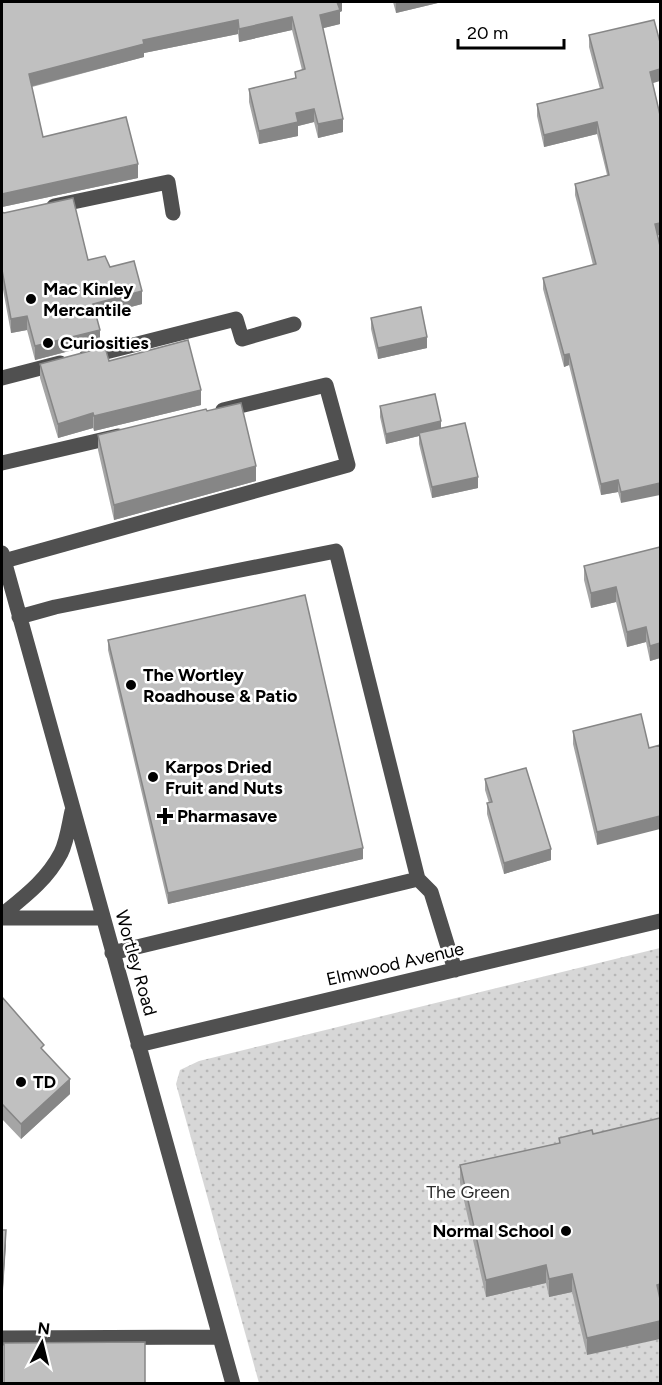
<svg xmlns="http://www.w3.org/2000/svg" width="662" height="1385" viewBox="0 0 662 1385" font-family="Figtree,sans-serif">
	<defs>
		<pattern id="park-dots" width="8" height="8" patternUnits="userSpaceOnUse" patternTransform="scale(1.5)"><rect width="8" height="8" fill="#d7d7d7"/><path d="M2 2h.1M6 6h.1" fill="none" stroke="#b7b7b7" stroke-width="1.8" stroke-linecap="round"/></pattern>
	</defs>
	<rect width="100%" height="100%" fill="#fff"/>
	<path fill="url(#park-dots)" d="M660 948V1383H259L176 1084 180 1070 199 1061Z"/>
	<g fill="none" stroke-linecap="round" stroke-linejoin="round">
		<path stroke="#505050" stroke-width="15" d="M54 206 168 182 173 213
			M86 357 236 319 242 339 294 324
			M2 378 60 363
			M2 463 118 436
			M2 553 233 1384
			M4 561 348 465 326 385 223 410
			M19 617 55 607 336 551 418 879 112 953
			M418 879 431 892 455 970
			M2 915C24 897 47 880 61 853 67 841 69 824 72 811
			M2 918H103
			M138 1045 660 921
			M2 1338 220 1337"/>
	</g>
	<path fill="#a5a5a5" d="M2 2H342V11L340 12V24L323 28 343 132 318 138 314 122 298 126V136L259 144 249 102V89L295 79V72L302 70 292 30 239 42 238 34 144 53V57L32 87 43 137 138 178 2 207Z
		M393 2H442L396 13Z
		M589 35 653 83 660 115V235H658L621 503 618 492 601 495 569 365 564 367 543 289V278L593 265 575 195V184L607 175 597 134 544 147 537 116V104L600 89 589 47Z
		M2 212 88 260 110 267 142 304 96 316 100 343 35 360 27 330 11 333 2 284Z
		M371 318 427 348 378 359 371 329Z
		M109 361 201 405 94 431 93 428 58 438 40 378V364Z
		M380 406 441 428 478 488 432 498 419 444V436L386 444 380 417Z
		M207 411 256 481 114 520 98 450V435Z
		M660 547V658L650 661 646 642 627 647 616 602 591 608 584 580V566Z
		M108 640 363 859 168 904 108 650Z
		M641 714 597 845 573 744V731Z
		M485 779 551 860 504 874 487 814V803H489L485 790Z
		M2 997 44 1051 70 1094 21 1139 2 1119Z
		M592 1130 587 1355 572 1292 549 1297 546 1283 486 1297 460 1183V1165L559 1143V1138Z"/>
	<path fill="#868686" d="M337 2H342V11L340 12V24L320 29V15Z
		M396 2H442L396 13Z
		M292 17V30L239 42V29Z
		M238 20V34L144 53V57L29 87V74L143 40Z
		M660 69V81L650 84V72Z
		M314 109V122L298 126V136L259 144V131L296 113Z
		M343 119V132L318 138V124Z
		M597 122V134L544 147V135Z
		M138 164V178L2 207V194Z
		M660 223V235L655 236V224Z
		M142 291V304L93 317V304Z
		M27 316V330L11 333V319Z
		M100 330V343L35 360V346Z
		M427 337V348L378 359V348Z
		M569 354V365L564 367V355Z
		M201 390V405L94 431V416Z
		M93 413V428L58 438V424Z
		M441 421V431L419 433V436L386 444V434Z
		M256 466V481L114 520V505Z
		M478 477V488L432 498V487Z
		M618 480V492L601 495V484Z
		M660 483V495L621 503V492Z
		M616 587V602L591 608V593Z
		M646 627V642L627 647V632Z
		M660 643V658L650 661V646Z
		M660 816V829L597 845V832Z
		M363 848V859L168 904V893Z
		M551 849V860L504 874V863Z
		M70 1079V1094L21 1139V1124Z
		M6 1230V1245L2 1306V1291Z
		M546 1265V1283L486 1297V1280Z
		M572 1274V1292L549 1297V1279Z
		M660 1284V1302L657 1285Z
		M660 1321V1339L587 1355V1338Z"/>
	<path fill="#c0c0c0" stroke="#868686" stroke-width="1.5" d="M2 2H337L340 10 320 15 343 119 318 124 314 109 296 113 298 122 259 131 249 89 296 78 295 72 305 69 292 17 239 29 238 20 143 40 144 44 29 74 43 137 126 117 138 164 2 194Z
		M654 20 660 42V69L650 72 660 115V223L655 224 660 246V483L621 492 618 480 601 484 569 354 564 355 543 278 596 264 575 184 609 175 597 122 544 135 537 104 603 88 589 35Z
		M73 198 88 260 105 256 110 267 134 261 142 291 93 304 100 330 35 346 27 316 11 319 2 270V212L4 213Z
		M421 307 427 337 378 348 371 318Z
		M188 340 201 390 94 416 93 413 58 424 40 364 105 347 109 361Z
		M435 394 441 421 386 434 380 406Z
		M241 403 256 466 114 505 98 435 206 409 207 411Z
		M465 423 478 477 432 487 419 433Z
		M660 547V643L650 646 646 627 627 632 616 587 591 593 584 566Z
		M305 595 363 848 168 893 108 640Z
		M641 714 649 748 660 745V816L597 832 573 731Z
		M526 768 551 849 504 863 487 803 492 802 485 779Z
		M2 997 44 1045 41 1048 70 1079 21 1124 2 1104V1105Z
		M660 1118V1284L657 1285 660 1299V1321L587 1338 572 1274 549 1279 546 1265 486 1280 460 1165 560 1143 559 1138 592 1130 593 1134Z
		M2 1230H6L2 1291Z
		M145 1342V1383H4V1343Z"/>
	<g fill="#000" stroke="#fff" stroke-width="2">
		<circle cx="31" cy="299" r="6"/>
		<circle cx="48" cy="343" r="6"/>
		<circle cx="131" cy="685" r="6"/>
		<circle cx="153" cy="777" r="6"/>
		<path d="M162 807h6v6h6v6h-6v6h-6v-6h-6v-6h6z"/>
		<circle cx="21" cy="1082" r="6"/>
		<circle cx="566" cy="1231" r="6"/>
	</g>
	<g text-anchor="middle" stroke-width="5" stroke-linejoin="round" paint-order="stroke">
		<g font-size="18" font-weight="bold" fill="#000" stroke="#fff" text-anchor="start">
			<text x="43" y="295">Mac Kinley<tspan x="43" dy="21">Mercantile</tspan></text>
			<text x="60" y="349">Curiosities</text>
			<text x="143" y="681">The Wortley<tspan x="143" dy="21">Roadhouse &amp; Patio</tspan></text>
			<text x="165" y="773">Karpos Dried<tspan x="165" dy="21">Fruit and Nuts</tspan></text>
			<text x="177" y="822">Pharmasave</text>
			<text x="33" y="1088">TD</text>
			<text x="554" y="1237" text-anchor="end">Normal School</text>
		</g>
		<g font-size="18" fill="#000" stroke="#fff">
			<text transform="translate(136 963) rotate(74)" y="6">Wortley Road</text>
			<text transform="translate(395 964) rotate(-13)" y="6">Elmwood Avenue</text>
		</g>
		<g font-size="18" fill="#2e2e2e" stroke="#fff">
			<text x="468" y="1198">The Green</text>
		</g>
	</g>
	<rect width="662" height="1385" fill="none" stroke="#000000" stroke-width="6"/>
	<g transform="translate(42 1343) rotate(7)" stroke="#ffffff" stroke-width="4.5" paint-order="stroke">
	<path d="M0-4.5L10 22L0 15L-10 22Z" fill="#000000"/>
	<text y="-9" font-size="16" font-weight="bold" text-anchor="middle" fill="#000000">N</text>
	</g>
	<path d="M458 39v9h106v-9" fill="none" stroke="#000000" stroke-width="3"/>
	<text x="467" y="39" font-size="18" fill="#000000" stroke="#ffffff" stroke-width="4.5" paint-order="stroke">20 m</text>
</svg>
